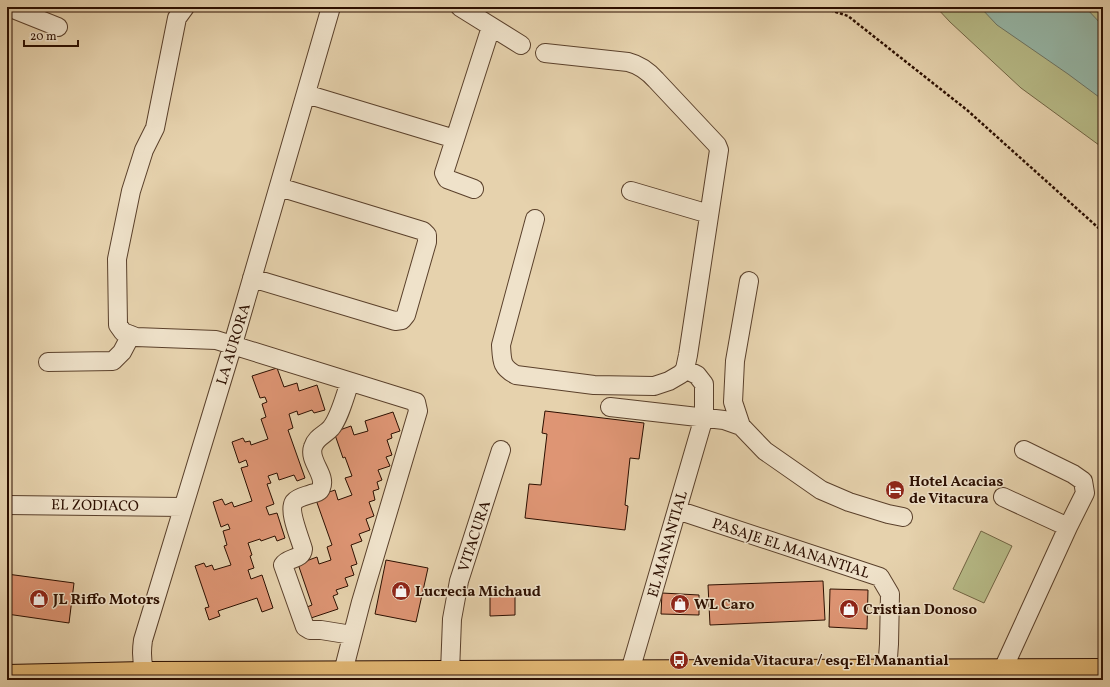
<svg xmlns="http://www.w3.org/2000/svg" width="1110" height="687" viewBox="0 0 1110 687" font-family="Vollkorn,serif">
	<rect width="100%" height="100%" fill="#e6d2ad"/>
	<filter id="stains"><feTurbulence type="fractalNoise" baseFrequency=".005" numOctaves="4"/><feColorMatrix values="0 0 0 0 .2 0 0 0 0 .09 0 0 0 0 .02 0 0 0 .5 -.17"/></filter>
	<radialGradient id="worn" r=".72"><stop offset=".6" stop-color="#630" stop-opacity="0"/><stop offset="1" stop-color="#630" stop-opacity=".3"/></radialGradient>
	<path fill="#b7bb88" stroke="#726544" d="M936 7H1103V148L1021 88 950 22Z
		M981 531 1012 546 984 603 953 589Z"/>
	<path fill="#96b8a9" stroke="#6c7465" d="M980 7H1085L1103 26V100L1068 74 997 25Z"/>
	<path fill="#de9574" stroke="#2c0f00" d="M277 368 284 387 297 383 299 391 317 385 325 410 314 413 312 410 298 415 297 411 289 414 293 428 288 430 305 478 297 481 294 475 279 480 277 473 268 476 271 483 267 484 274 504 266 507 269 515 277 513 285 538 277 541 275 536 261 541 260 539 248 543 252 555 250 556 254 568 248 570 251 579 262 575 273 608 262 612 257 598 218 611 220 616 209 620 205 608 209 607 195 566 204 563 206 567 212 565 214 570 231 565 224 546 227 545 223 531 230 529 228 524 221 527 213 502 222 499 225 505 232 502 234 507 252 501 241 468 248 466 246 460 239 463 232 442 243 438 245 442 250 441 251 445 268 439 261 419 266 417 262 404 267 402 265 397 260 398 252 376Z
		M545 411 644 423 639 459 630 458 625 505 628 506 625 530 525 518 529 484 541 485 547 434 542 433Z
		M393 412 400 431 391 434 392 438 387 440 392 455 386 457 390 466 378 470 382 480 377 482 379 489 373 491 375 500 369 502 374 516 366 519 370 530 359 534 362 541 351 545 357 564 351 566 354 575 345 578 348 586 336 590 338 594 333 596 338 609 311 618 307 607 312 605 298 564 317 557 319 564 331 560 327 547 332 545 315 497 335 490 338 500 352 495 345 478 352 476 345 457 343 458 334 432 351 426 354 435 368 431 365 421Z
		M386 560 428 568 416 622 375 614Z
		M7 574 74 583 69 623 7 614Z
		M823 581 825 620 710 625 708 585Z
		M830 589 868 590 867 629 829 627Z
		M662 593 699 595V615L661 614Z
		M490 595H515V615L490 616Z"/>
	<g fill="none" stroke-linecap="round" stroke-linejoin="round">
		<defs>
			<path id="minor" d="M8 7 58 27
				M185 7 177 18 155 128 144 150 131 191 117 259 118 325 123 332 136 337 216 340 416 402 418 411 361 602 343 672
				M460 7 521 45
				M306 94 455 139
				M474 189 447 179 444 173 491 27
				M631 191 709 214
				M535 219 501 345C502 361 501 367 516 375L594 385 654 386 669 381 681 374 685 369 688 355 719 150 717 145 656 80C648 71 640 65 628 62L545 53
				M252 278 395 321 402 320 406 315 427 242V235L423 231 279 187
				M749 281 735 361 733 402 741 426 765 451 821 490 849 502 888 514 903 517
				M48 362 113 361 122 352 131 335
				M350 382C345 395 340 417 331 428 325 435 316 437 313 447 308 461 327 475 321 488 320 492 315 493 311 494 306 496 298 497 294 502 288 511 300 538 303 549 302 560 288 557 283 565L305 627 310 630H321L352 635
				M610 407 724 420 741 426
				M1024 450 1073 474 1083 481 1085 493 1068 527
				M7 505 183 507
				M677 510 880 577 890 594 889 644 887 671
				M630 671 704 417V384L697 375 685 369
				M450 672 452 619 459 581 501 450
				M150 680C141 669 141 654 143 640L233 344 331 7
				M998 680 1068 527 1003 497"/>
			<path id="major" d="M7 676 144 673 1103 670"/>
		</defs>
		<use href="#minor" stroke="#5a402b" stroke-width="20"/>
		<use href="#major" stroke="#2c0f00" stroke-width="24"/>
		<path stroke="#2c0f00" stroke-width="2.5" stroke-dasharray="3 2" stroke-linecap="butt" d="M821 7 848 16 967 110 1103 232"/>
		<use href="#minor" stroke="#efe2ca" stroke-width="18"/>
		<use href="#major" stroke="#e3b976" stroke-width="22"/>
	</g>
	<defs>
		<symbol id="hotel-disc" viewBox="-11 -11 22 22"><circle r="9.5" fill="#8f2418" stroke="#efe2ca"/><path d="M-6-4.5h1.5V1H6V5H4.5V3h-9V5H-6ZM-4 0a1.8 1.8 0 1 1 3.6 0ZM.5 0V-2.5h3Q6-2.5 6 0Z" fill="#fff"/></symbol>
		<symbol id="shop-disc" viewBox="-11 -11 22 22"><circle r="9.5" fill="#8f2418" stroke="#efe2ca"/><path d="M-5-2.5h2.3a2.7 3.5 0 0 1 5.4 0H5L5.5 6h-11ZM-1.5-2.5h3a1.5 2.3 0 0 0-3 0Z" fill="#fff"/></symbol>
		<symbol id="bus-disc" viewBox="-11 -11 22 22"><circle r="9.5" fill="#8f2418" stroke="#efe2ca"/><path d="M-5-6H5V4H4V6H2V4H-2V6H-4V4H-5ZM-3.5-4V0h7V-4ZM-3.5 1.2v1.5H-2V1.2ZM2 1.2v1.5H3.5V1.2Z" fill="#fff"/></symbol>
	</defs>
	<g fill-rule="evenodd">
		<use href="#hotel-disc" x="884" y="479" width="22" height="22"/>
		<use href="#shop-disc" x="390" y="580" width="22" height="22"/>
		<use href="#shop-disc" x="28" y="588" width="22" height="22"/>
		<use href="#shop-disc" x="669" y="593" width="22" height="22"/>
		<use href="#shop-disc" x="838" y="598" width="22" height="22"/>
		<use href="#bus-disc" x="668" y="649" width="22" height="22"/>
	</g>
	<g text-anchor="middle" stroke-width="3" stroke-linejoin="round" paint-order="stroke">
		<g font-size="15" fill="#2c0f00" stroke="#efe2ca">
			<text transform="translate(233 344) rotate(-73)" y="5">LA AURORA</text>
			<text transform="translate(95 505) rotate(1)" y="5">EL ZODIACO</text>
			<text transform="translate(474 536) rotate(-72)" y="5">VITACURA</text>
			<text transform="translate(667 544) rotate(-74)" y="5">EL MANANTIAL</text>
			<text transform="translate(791 548) rotate(18)" y="5">PASAJE EL MANANTIAL</text>
		</g>
		<g font-size="15" font-weight="bold" fill="#2c0f00" stroke="#efe2ca" text-anchor="start">
			<text x="909" y="486">Hotel Acacias<tspan x="909" dy="17">de Vitacura</tspan></text>
			<text x="415" y="596">Lucrecia Michaud</text>
			<text x="53" y="604">JL Riffo Motors</text>
			<text x="694" y="609">WL Caro</text>
			<text x="863" y="614">Cristian Donoso</text>
			<text x="693" y="665">Avenida Vitacura / esq. El Manantial</text>
		</g>
	</g>
	<rect width="1110" height="687" fill="none" stroke="#e6d2ad" stroke-width="24"/>
	<rect x="8" y="8" width="1094" height="671" fill="none" stroke="#2c0f00" stroke-width="2"/>
	<rect x="12" y="12" width="1086" height="663" fill="none" stroke="#2c0f00"/>
	<path d="M24 40v6h54v-6" fill="none" stroke="#2c0f00" stroke-width="2"/>
	<text x="30" y="40" font-size="12" fill="#2c0f00" stroke="#efe2ca" stroke-width="3" paint-order="stroke">20 m</text>
	<rect width="100%" height="100%" filter="url(#stains)"/>
	<rect width="100%" height="100%" fill="url(#worn)"/>
</svg>
